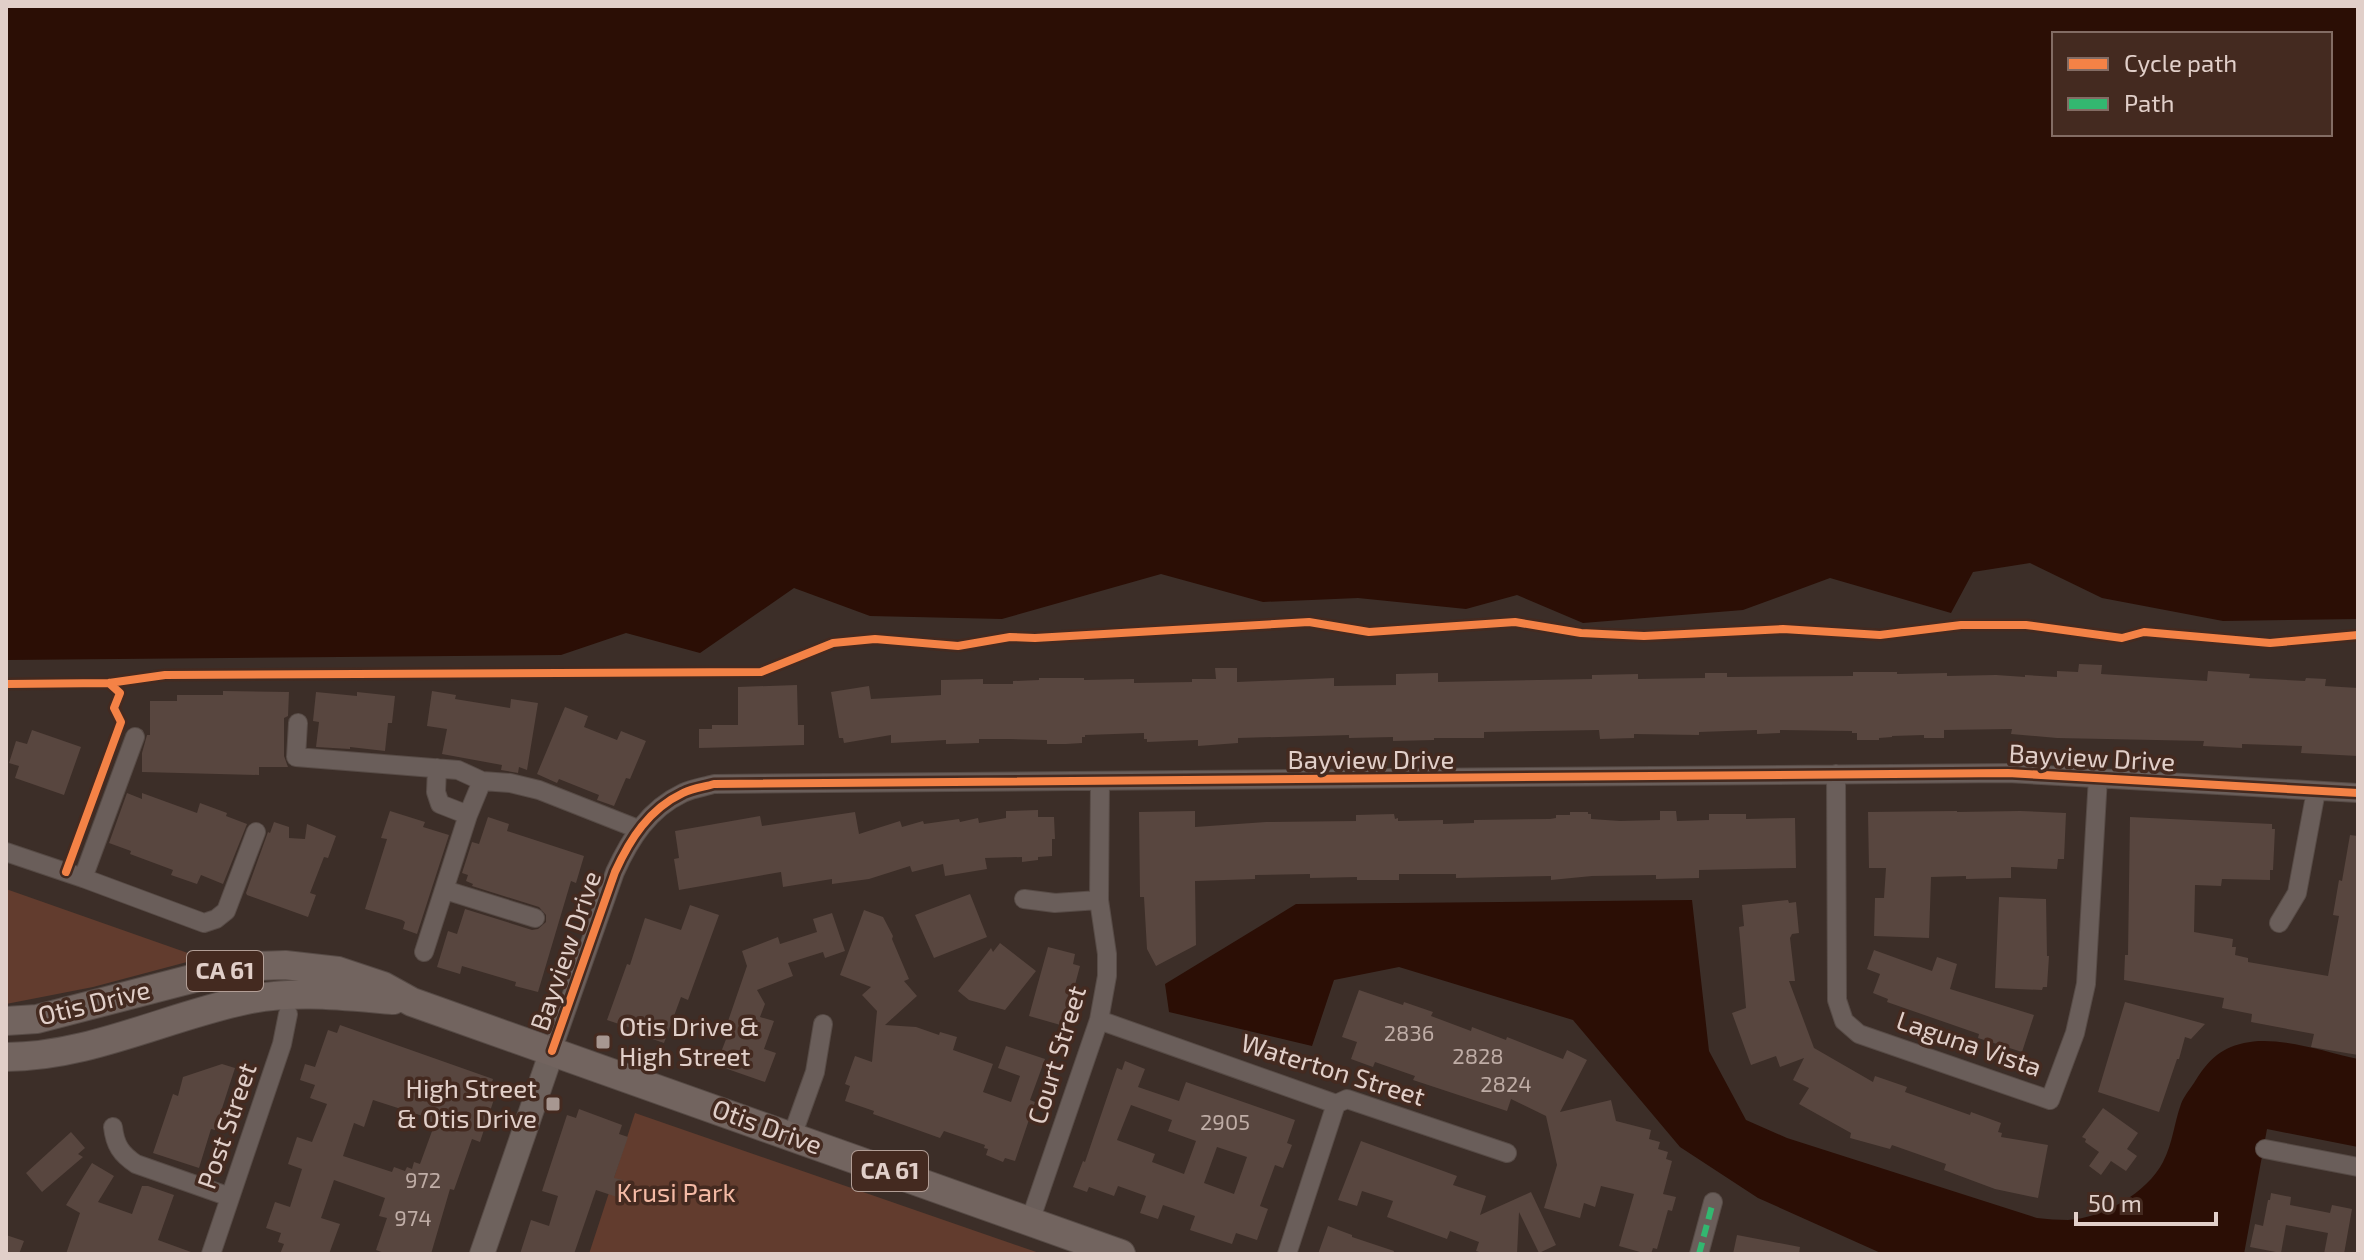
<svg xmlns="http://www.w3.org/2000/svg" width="2364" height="1260" viewBox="0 0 2364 1260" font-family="'Exo 2',sans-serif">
	<rect width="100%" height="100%" fill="#3c2e28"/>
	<path fill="#623c2e" d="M6 889 202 958 93 987 6 1004Z
		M635 1113 1042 1254H589Z"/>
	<path fill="#2b0e05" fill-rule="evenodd" d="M6 6H2358V619L2223 621 2102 598 2030 563 1973 572 1951 613 1830 578 1743 610 1583 623 1517 595 1466 609 1358 598 1263 602 1161 574 1002 619 870 616 794 588 700 653 626 633 561 655 6 660ZM2054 34H2330V134H2054Z
		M1692 900 1709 1051 1746 1120 1787 1138 2037 1218C2047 1219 2058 1220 2068 1220 2103 1218 2147 1193 2163 1162 2173 1143 2174 1123 2181 1104 2184 1096 2190 1089 2194 1083 2207 1062 2218 1049 2244 1043 2277 1035 2325 1052 2358 1059V1147L2267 1129 2244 1254H1883L1758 1198 1680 1147 1573 1020 1399 967 1334 980 1312 1046 1169 1012 1165 984 1296 904Z"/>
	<path fill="#58463f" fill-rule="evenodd" d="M2079 664 2102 665 2101 674 2207 681 2208 671 2250 674 2249 678 2305 681 2306 678 2326 679 2325 686 2358 688V756L2301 753 2302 746 2242 744V748L2203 746 2204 741 2057 738 2011 734 2012 729 1944 730V738H1924V735L1892 736V737L1879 738V740H1857V733H1852V731L1780 730V733L1757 734V730L1699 732V735L1634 734V738L1600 739 1599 730 1484 732V738H1434V740L1393 741V737L1349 738V735L1238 738V743L1198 746V740L1147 742V739H1144V733L1085 735V737H1082V743L1066 744H1047V740L1010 739H979V743L946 744V740L891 743V735L844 743 843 738H839L831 692 869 686 871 699 941 695V680L983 679V684H1013V681L1039 680V678H1084V680L1134 679V683L1192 682V679H1216L1215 668H1237V682L1334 678V686L1396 685V674L1438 673V682L1592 679V675L1638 674V679L1705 678V673H1727V677L1853 676V672H1897V674L1947 673V676L1996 675 2025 677V675L2057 677V671L2078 672Z
		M797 685 798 725H804V745L699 748V729H712V725H738V687Z
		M223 691 289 692 288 716 284 718V756L288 767H259V775L142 772V753L147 735H150V701H177V695H223Z
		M432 691 456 695 455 699 510 708 511 699 538 703 527 770 519 767 518 773 501 770 502 765 442 754 447 729 427 726Z
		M316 692 357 696V692L395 696 392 723H388L385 751 350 747V749L316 747 319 722 313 721Z
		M565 707 588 716 584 727 617 740 621 731 646 741 630 779 626 778 614 806 597 800 599 795 559 779 557 783 537 774Z
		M32 730 81 747 64 795 15 778 19 766 9 763 16 741 27 744Z
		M127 793 142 799V793L197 813 200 803 227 813 226 816 247 824 223 884 201 875 197 884 171 875 173 870 130 854 131 851 109 843Z
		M1038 810V817H1054L1055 839H1052V856L1038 857V860L1022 862V857L985 858 987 869 945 876 943 864 912 872 910 866 869 879 832 884V879L783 887 781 872 679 890 674 859 679 858 675 831 760 816 762 826 855 812 859 834 900 821 902 827 923 821 924 824 959 819 960 822 978 818 979 823 1006 818V811Z
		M390 811 425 822 423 827 449 835 417 934 403 929 405 922 402 920 365 909 387 839 381 838Z
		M1195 811V827L1266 822 1356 821V815L1394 814 1395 819 1398 818V821L1443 820V824L1474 823V820L1550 819 1556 818V815H1570V812H1588V814H1591V819L1620 821 1660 820V811H1676L1677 821 1709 820V814H1746V819L1795 818 1796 868 1699 870V878L1656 879V875L1592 876 1551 880V876L1456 878V874H1399V880H1357V877L1310 878V874L1255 875V879L1195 881 1196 945 1156 966 1147 949 1144 897H1140L1139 812Z
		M1957 811V812L2020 811 2066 813 2064 859H2058L2057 869 2011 867V878L1966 879V876L1931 877 1929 938 1874 936 1875 898H1884L1886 868H1869L1868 812Z
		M488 817 509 824 507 831 584 856 576 883 571 881 538 992 515 986 516 982 462 966 460 974 437 967 448 931 457 934 465 909 532 930 538 929 546 922V915L539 907 472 886 473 884 466 881 468 875 462 873 472 842 479 844Z
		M2130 817 2272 824V829H2275L2273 870H2270V880L2222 879 2221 886 2195 885 2194 932 2233 939 2232 947H2236L2235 955 2248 958V962L2328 976 2339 916 2333 915 2339 880 2342 881 2350 835 2358 836V1055L2311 1047 2314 1034 2251 1022 2252 1014 2222 1008 2224 998 2124 980 2125 955H2128Z
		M274 822 289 827V838L305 839 307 824 336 836 328 858 324 857 310 893 316 895 308 917 247 895 246 893 268 832 270 833Z
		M970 894 987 937 934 958 915 915Z
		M1999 897 2046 899 2047 956H2049L2047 987H2043L2042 990 1995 988Z
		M1788 900 1789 903 1796 902 1799 933 1792 934 1790 938 1795 981H1789L1814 1048 1873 1082 1875 1076 1907 1087 1905 1092 1970 1115 1971 1112 2001 1123 1998 1132 2002 1133 2001 1137 2048 1145 2038 1198 1995 1189 1944 1170 1946 1164 1892 1145 1890 1149 1850 1138 1851 1133 1799 1104 1809 1088 1793 1080 1804 1058 1780 1067 1776 1056 1751 1065 1732 1013 1746 1008 1739 927 1744 926 1742 905Z
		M690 905 719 915 688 1000 681 997 664 1043 635 1033 637 1030 607 1020 627 964 630 965 645 918 681 930Z
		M864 910 883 917 893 936 892 939 909 979 904 981 917 996 885 1025 916 1027 939 1035 940 1032 957 1037 953 1050 993 1064 983 1092 1011 1102 1020 1076 998 1068 1006 1046 1045 1059 1030 1100 1035 1102 1015 1161 1005 1158 1003 1162 986 1155 988 1149 984 1148 985 1145 944 1131 940 1138 873 1114 874 1111 845 1101 850 1086 845 1084 855 1056 872 1062 877 1011 862 995 871 987 840 975Z
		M832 913 845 951 825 958 823 952 788 963 793 976 757 990 765 1004 760 1017 774 1021 764 1049 776 1053 765 1082 716 1065 730 1029 726 1027 747 966 742 951 778 937 780 944 817 932 813 919Z
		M1000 943 1036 971 1005 1010 969 1000 958 991 991 948 993 952Z
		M1048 947 1075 954 1073 964 1080 966 1064 1026 1029 1016Z
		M1874 950 1932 971 1937 957 1957 964 1950 989 2034 1015 2022 1052 1978 1038 1979 1034 1887 1002 1888 999 1873 993 1880 974 1867 969Z
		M1359 990 1403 1005 1404 1002 1433 1012 1431 1016 1471 1031 1472 1027 1506 1040 1507 1037 1563 1059 1567 1050 1587 1060 1560 1112 1611 1100 1616 1121 1651 1130 1649 1139 1660 1142 1658 1149 1668 1152 1666 1159 1672 1161 1663 1194 1676 1197 1672 1211 1668 1210 1657 1249 1653 1248 1651 1254H1647L1619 1246 1634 1194 1601 1186 1595 1207 1584 1203 1580 1218 1544 1208 1557 1165 1546 1116 1511 1099 1507 1111 1413 1080 1415 1076 1375 1062 1373 1067 1351 1059 1357 1042 1342 1037Z
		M2125 1002 2205 1024 2191 1039 2185 1037 2179 1059H2177L2159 1112 2098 1092Z
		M340 1025 493 1079 490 1088 497 1090 480 1142 472 1139 454 1190 450 1189 431 1254H387L376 1250 387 1218 379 1216 385 1198 334 1180 321 1218 340 1224 329 1254H280L284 1244 278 1242 281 1233 266 1228 275 1202 290 1207 302 1169 288 1164 297 1137 312 1142 327 1104 310 1098 315 1085 300 1080 305 1064 315 1067 328 1030 337 1033ZM373 1100 429 1118 428 1121 435 1123 420 1164 414 1162 412 1169 407 1167 405 1171 394 1167 392 1172 343 1156 354 1123 364 1127Z
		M1125 1061 1145 1069 1138 1087 1179 1101 1186 1082 1295 1120 1287 1143 1292 1145 1283 1168 1275 1165 1260 1206 1268 1209 1257 1240 1236 1233 1232 1244 1190 1230 1195 1216 1163 1205 1158 1219 1140 1213 1146 1196 1118 1186 1114 1196 1089 1187 1087 1192 1073 1187 1083 1161 1085 1162 1117 1068 1122 1070ZM1131 1105 1172 1120 1168 1131 1196 1141 1184 1174 1152 1162 1155 1154 1117 1140ZM1217 1147 1247 1157 1234 1194 1204 1183Z
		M222 1064 235 1068 215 1130 211 1129 199 1168 153 1153 173 1094 178 1096 183 1077Z
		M2103 1108 2138 1133 2127 1149 2137 1156 2126 1171 2111 1161 2101 1175 2089 1166 2099 1152 2085 1142 2086 1139 2082 1137Z
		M579 1109 622 1125 619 1134 628 1137 614 1178 623 1180 617 1197 596 1190 574 1254H520L531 1220 549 1226 558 1196 542 1191 567 1115 576 1118Z
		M71 1132 85 1148 78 1154 83 1157 42 1192 26 1173Z
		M1361 1141 1457 1176 1453 1185 1486 1196 1480 1215 1531 1192 1556 1245 1539 1253 1519 1212 1517 1254H1485L1476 1251 1479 1242 1450 1231 1447 1239 1387 1217 1393 1201 1362 1191 1357 1206 1338 1200Z
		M92 1163 114 1176 98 1202 132 1214 142 1186H148L174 1195 158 1240 191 1252V1254H66L80 1213 66 1205Z
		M2271 1193 2291 1197 2290 1205 2330 1213 2332 1205 2352 1209 2344 1254H2324L2328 1233 2286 1225 2281 1253 2250 1247 2255 1224 2263 1226 2268 1200H2270Z
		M1328 1226 1352 1235V1237L1394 1251 1393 1254H1318Z
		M6 1235 24 1241 19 1254H6Z
		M1737 1235 1800 1247 1799 1254H1733Z"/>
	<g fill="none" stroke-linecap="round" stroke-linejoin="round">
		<defs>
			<path id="street" d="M298 723 296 757 458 770 482 781 510 783 539 790 638 829
				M437 768 436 792 440 804 468 815
				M1836 774 1837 1000 1844 1021 1859 1034 2050 1100 2075 1033 2086 984 2098 777
				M6 852 83 878 204 923 216 919 226 911 256 832
				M83 878 135 737
				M445 890 535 918
				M1024 899 1055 903 1099 900
				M2279 923 2297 893 2316 791
				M424 952 468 815 482 781
				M1099 1020 1336 1104 1347 1099 1507 1153
				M552 1051 615 872C630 839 649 809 683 793 693 788 704 787 714 784L2008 773 2358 793
				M113 1127C115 1145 121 1154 136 1164L230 1197
				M792 1136 815 1072 823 1024
				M2265 1149 2358 1167
				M1030 1221 1099 1020 1107 976V954L1099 900 1100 782
				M211 1254 282 1044 288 1014
				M1287 1254 1336 1104
				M1699 1254 1713 1202"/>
			<path id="secondary" d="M482 1254 552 1051"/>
			<path id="primary" d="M6 1021 37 1019 199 977 257 966 285 965 338 971 383 986 412 1002 1121 1254
				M6 1057C88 1057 166 1017 246 1000 295 990 343 996 393 1000"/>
		</defs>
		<use href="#street" stroke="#574b46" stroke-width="20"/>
		<use href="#secondary" stroke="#574b46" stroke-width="26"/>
		<use href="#primary" stroke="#574b46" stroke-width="30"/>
		<use href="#street" stroke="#6a5e5a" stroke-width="18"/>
		<use href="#secondary" stroke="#6e625d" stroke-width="24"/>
		<use href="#primary" stroke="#72645f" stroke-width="28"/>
		<path stroke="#33b770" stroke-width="6" stroke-dasharray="12 6" stroke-linecap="butt" d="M1699 1254 1713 1202"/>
		<defs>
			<path id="cycleway" d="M6 684 109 683 165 675 761 672 833 643 875 639 958 646 1010 637 1035 638 1309 622 1369 632 1515 622 1581 633 1644 636 1783 629 1880 635 1961 625H2026L2122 638 2144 632 2270 643 2358 635
				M66 872 121 722 114 708 120 693 109 683
				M552 1051 615 872C630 839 649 809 683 793 693 788 704 787 714 784L2008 773 2358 793"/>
		</defs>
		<use href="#cycleway" stroke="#442a20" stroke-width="13"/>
		<use href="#cycleway" stroke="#f48246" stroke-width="8"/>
	</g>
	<g fill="#a79791" stroke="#442a20" stroke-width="3">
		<rect x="595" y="1034" width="16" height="16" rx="4"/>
		<rect x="545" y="1096" width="16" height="16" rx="4"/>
	</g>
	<g text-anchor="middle" stroke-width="7" stroke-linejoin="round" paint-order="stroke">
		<g font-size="22" fill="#bfada6">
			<text x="1409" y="1041">2836</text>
			<text x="1478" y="1064">2828</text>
			<text x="1506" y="1092">2824</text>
			<text x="1225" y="1130">2905</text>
			<text x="423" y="1188">972</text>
			<text x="413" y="1226">974</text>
		</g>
		<g fill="#442a20" stroke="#b29e96" stroke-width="2">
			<rect x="187" y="951" width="76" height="40" rx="6"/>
			<rect x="852" y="1151" width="76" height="40" rx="6"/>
		</g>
		<g font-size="24" font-weight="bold" fill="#e1cfc9">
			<text x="225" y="979">CA 61</text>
			<text x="890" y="1179">CA 61</text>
		</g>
		<g font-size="26" fill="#e1cfc9" stroke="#442a20">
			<text transform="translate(2092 758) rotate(3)" y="9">Bayview Drive</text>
			<text x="1371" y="769">Bayview Drive</text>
			<text transform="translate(566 951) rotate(-71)" y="9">Bayview Drive</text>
			<text transform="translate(94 1003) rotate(-14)" y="9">Otis Drive</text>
			<text transform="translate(1969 1044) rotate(19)" y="9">Laguna Vista</text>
			<text transform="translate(1057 1055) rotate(-73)" y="9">Court Street</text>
			<text transform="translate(1333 1070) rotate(17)" y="9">Waterton Street</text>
			<text transform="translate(227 1126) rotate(-71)" y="9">Post Street</text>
			<text transform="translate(767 1127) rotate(20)" y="9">Otis Drive</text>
		</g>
		<g font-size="26" fill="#e1cfc9" stroke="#442a20" text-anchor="start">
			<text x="619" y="1036">Otis Drive &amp;<tspan x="619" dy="30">High Street</tspan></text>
			<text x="537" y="1098" text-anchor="end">High Street<tspan x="537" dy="30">&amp; Otis Drive</tspan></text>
		</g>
		<g font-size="26" fill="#f4baa5" stroke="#442a20">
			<text x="676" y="1202">Krusi Park</text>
		</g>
	</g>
	<rect width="2364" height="1260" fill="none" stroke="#e1cfc9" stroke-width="16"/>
	<rect x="2052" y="32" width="280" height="104" fill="#442a20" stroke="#836c64" stroke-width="2"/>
	<rect x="2068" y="58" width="40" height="12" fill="#f48246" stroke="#836c64" stroke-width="2"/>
	<text x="2124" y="72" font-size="24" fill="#e1cfc9">Cycle path</text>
	<rect x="2068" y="98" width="40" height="12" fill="#33b770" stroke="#836c64" stroke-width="2"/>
	<text x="2124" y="112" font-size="24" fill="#e1cfc9">Path</text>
	<path d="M2076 1212v12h140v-12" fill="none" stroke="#e1cfc9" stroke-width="4"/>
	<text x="2088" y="1212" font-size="24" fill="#e1cfc9" stroke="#442a20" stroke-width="6" paint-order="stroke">50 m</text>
</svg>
